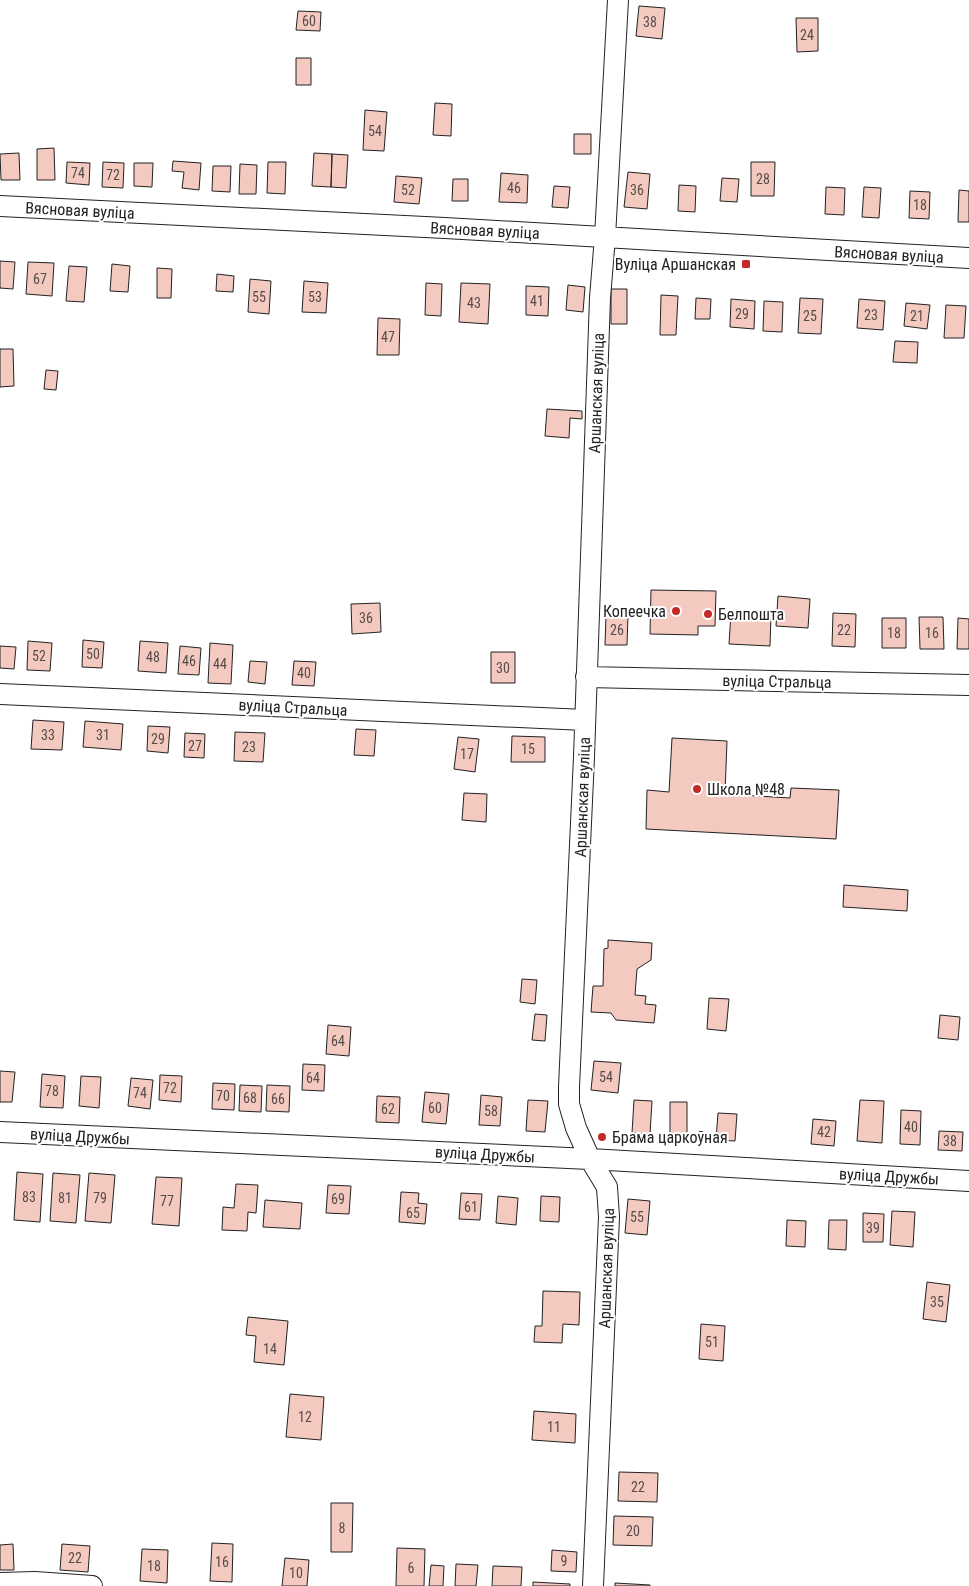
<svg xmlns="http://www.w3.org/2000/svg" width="969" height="1586" viewBox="0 0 969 1586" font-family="'Roboto Condensed',sans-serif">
	<rect width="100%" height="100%" fill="#fff"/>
	<path fill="#f3c9c0" stroke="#222" d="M639 6 665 8 662 39 636 36Z
		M298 11 321 12 320 31 296 30Z
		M796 18H818V51L797 52Z
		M296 58H311V85H296Z
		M435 103 452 104 451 136 433 135Z
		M365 110 387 112 384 151 363 150Z
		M574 134H591V154H574Z
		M54 148 55 180H37V149Z
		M19 153 20 180H1L0 154Z
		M314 153 332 154 331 187 312 186Z
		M332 154 348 155 346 188 331 187Z
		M173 161 201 163 199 190 182 188 184 172 172 171Z
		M67 162 90 163 89 185 66 183Z
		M103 162 124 163 123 188 102 187Z
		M268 162H286L285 194 267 193Z
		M751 162H775L774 196H751Z
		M134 163H153L152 187 134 186Z
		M240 164 257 165 256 194H239Z
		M213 166H231L230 192 212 191Z
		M628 172 650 174 647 209 624 207Z
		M501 173 528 175 527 203 499 202Z
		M396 176 422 178 419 204 394 202Z
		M722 178 739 179 737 202 720 201Z
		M453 179H468V201H452Z
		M679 185 696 186 695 212 678 211Z
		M554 186 570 187 568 208 552 207Z
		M826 187 845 188 844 215 825 214Z
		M864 187 881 188 879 218 862 217Z
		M959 190 969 191V222H958Z
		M910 191 930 192 929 219 909 218Z
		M0 261 15 262 13 289 0 288Z
		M28 262 54 263 52 296 26 294Z
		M112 264 130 266 128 292 110 291Z
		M69 266 87 267 84 302 66 301Z
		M157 268 172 269 171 298H157Z
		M217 274 234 276 233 292 216 291Z
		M250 279 271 281 269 314 248 312Z
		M304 281 328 283 326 313 302 312Z
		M426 283 442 284 441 316 425 315Z
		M461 283 490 284 488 324 459 322Z
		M568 285 585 287 583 312 566 310Z
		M526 286 549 287 548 316 526 315Z
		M611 289H627V324H611Z
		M661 295 678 296 676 335H660Z
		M696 298 711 299 710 319H695Z
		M800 298 823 299 821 334 798 333Z
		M731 299 755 301 754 329 730 327Z
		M859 299 885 301 883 330 857 328Z
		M764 301 783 302 782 332 763 331Z
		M906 303 930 305 927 329 904 326Z
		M946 305 966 306 964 338H944Z
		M378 318 400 319 399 355H377Z
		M895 341 918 342 917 363 893 362Z
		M0 349H13L14 386 0 387Z
		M46 370 58 371 56 390 44 389Z
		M547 409 582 411V419L570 418 569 438 545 436Z
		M651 590 716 591 715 626H698V635L650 634Z
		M778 596 810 599 808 628 776 626Z
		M380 603 381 632 352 634 351 604Z
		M731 613 771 615 770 646 729 644Z
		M833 613 856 614 855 647 832 646Z
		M606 615H628L627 645H605Z
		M919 617H943L944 649H920Z
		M882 618H906V648H882Z
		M958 618 969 619V649H957Z
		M83 640 104 642 102 668 82 667Z
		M28 641 52 643 50 671 27 670Z
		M140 641 168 643 166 673 138 671Z
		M210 643 233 645 231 684 208 683Z
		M0 646 16 647 14 669 0 668Z
		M180 646 201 648 199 675 178 674Z
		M491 652H515V683H491Z
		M250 661 267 662 265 684 248 682Z
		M294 661 316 662 314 686 292 685Z
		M33 720 64 722 62 750 31 749Z
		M85 721 123 724 121 750 83 747Z
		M148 726 170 727 168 753 147 751Z
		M356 729 376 730 374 756 354 755Z
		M235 732 265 733 263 762 234 761Z
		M185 733 205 734 204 758 184 757Z
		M512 736 545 737V762H511Z
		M458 737 479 739 475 772 454 769Z
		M672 738 727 741 725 794 790 798 791 788 839 790 836 839 646 829 647 790 669 792Z
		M464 793 487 794 486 822 462 820Z
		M844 885 908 890 907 911 843 907Z
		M608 940 652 943 651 960 637 969 635 995 646 996 645 1004 656 1005 654 1023 616 1020 611 1013 591 1012 593 986H603L604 949 608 948Z
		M522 979 537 980 535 1004 520 1002Z
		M709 998 729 999 726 1031 707 1029Z
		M535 1014 547 1015 545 1041 532 1040Z
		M940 1015 960 1017 958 1040 938 1038Z
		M328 1025 351 1027 349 1056 326 1054Z
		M594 1061 621 1063 618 1093 591 1090Z
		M303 1064 325 1065 324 1091 302 1090Z
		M0 1071 15 1072 12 1102H0Z
		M42 1074 65 1076 63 1108 40 1107Z
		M160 1075 182 1076 181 1102 159 1100Z
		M81 1076 101 1077 99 1108 79 1106Z
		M131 1078 153 1080 150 1109 128 1106Z
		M213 1083 235 1084 234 1110 212 1109Z
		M240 1085 262 1086 261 1112 239 1111Z
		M267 1085 290 1086 289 1112 266 1111Z
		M425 1092 449 1094 446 1124 422 1122Z
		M481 1095 502 1097 500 1126 479 1125Z
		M377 1096 400 1097 399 1123 376 1122Z
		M528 1100 548 1101 545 1132 526 1131Z
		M634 1100 652 1101 650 1134 632 1133Z
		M860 1100 884 1101 882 1143 857 1141Z
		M670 1102H687V1135H670Z
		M901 1110 921 1111 920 1145 900 1144Z
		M718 1113 737 1114 735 1141 716 1140Z
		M813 1119 836 1121 834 1146 811 1144Z
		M939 1131 963 1132 962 1151 938 1150Z
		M17 1172 43 1174 40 1222 14 1220Z
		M53 1173 80 1175 76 1223 50 1221Z
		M89 1173 115 1175 111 1223 85 1221Z
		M156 1177 182 1178 179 1226 152 1224Z
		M236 1184 258 1185 256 1213 248 1212 247 1231 222 1230 223 1207 234 1208Z
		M328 1185 351 1186 349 1214 326 1213Z
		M401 1192 419 1193 418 1203 427 1204 425 1224 399 1222Z
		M461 1193 482 1194 480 1220 459 1219Z
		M498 1196 518 1198 516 1225 496 1223Z
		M541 1196 560 1197 559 1222 540 1221Z
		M628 1199 650 1201 647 1235 625 1233Z
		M265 1200 302 1203 300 1229 263 1227Z
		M892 1211 915 1212 913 1247 890 1245Z
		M863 1213 884 1214 883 1242H863Z
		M787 1220 806 1221 805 1247 786 1246Z
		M829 1220H847L846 1250 828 1249Z
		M927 1282 950 1285 946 1322 923 1319Z
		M543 1291 580 1292 579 1325 563 1324 562 1343 534 1342 535 1326H542Z
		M248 1317 288 1321 284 1365 254 1362 256 1336 246 1335Z
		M701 1324 725 1326 723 1361 699 1359Z
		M290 1394 324 1397 321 1440 286 1437Z
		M534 1411 576 1414 575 1443 532 1440Z
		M619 1472 658 1473 657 1502 618 1501Z
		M331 1503H353L352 1552H331Z
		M614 1516 653 1517 652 1546 613 1545Z
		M212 1543 233 1544 232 1582 210 1581Z
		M13 1544 14 1570H0V1545Z
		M62 1544 90 1546 88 1572 60 1570Z
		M397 1548 425 1549 424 1586H396Z
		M142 1549 168 1550 167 1583 140 1581Z
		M552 1550 577 1552 576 1572 551 1571Z
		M285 1558 309 1560 307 1586H282Z
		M456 1564 478 1565 476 1586H455Z
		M431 1565 444 1566 443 1586H429Z
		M493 1566 522 1567 521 1586H492Z
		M533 1582 570 1584V1586H533Z
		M615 1583 650 1585V1586H615Z"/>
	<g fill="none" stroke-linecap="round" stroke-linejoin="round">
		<defs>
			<path id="minor" d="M0 206 445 228 969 258
				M586 677 969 685
				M0 694 585 720
				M0 1132 590 1159 969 1181
				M0 1583 35 1582 92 1586
				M593 1586 609 1217 607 1187 590 1159 576 1128 569 1104V1087L584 757 600 298 605 237 618 0"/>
		</defs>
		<use href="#minor" stroke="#222" stroke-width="22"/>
		<use href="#minor" stroke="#fff" stroke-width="20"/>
	</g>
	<g fill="#c62828" stroke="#fff" stroke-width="2">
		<rect x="741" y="259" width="10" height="10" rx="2.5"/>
		<circle cx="676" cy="611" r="5"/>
		<circle cx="708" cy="614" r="5"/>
		<circle cx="697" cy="789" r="5"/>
		<circle cx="602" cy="1137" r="5"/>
	</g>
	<g text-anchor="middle" stroke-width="4" stroke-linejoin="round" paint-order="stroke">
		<g font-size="14" fill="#564c4a">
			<text x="309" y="26">60</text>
			<text x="650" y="27">38</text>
			<text x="807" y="40">24</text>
			<text x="375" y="136">54</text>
			<text x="78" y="178">74</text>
			<text x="113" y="180">72</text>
			<text x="763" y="184">28</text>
			<text x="514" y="193">46</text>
			<text x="408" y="195">52</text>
			<text x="637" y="195">36</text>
			<text x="920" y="210">18</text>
			<text x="40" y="284">67</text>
			<text x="259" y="302">55</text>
			<text x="315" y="302">53</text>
			<text x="537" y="306">41</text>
			<text x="474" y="308">43</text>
			<text x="742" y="319">29</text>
			<text x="871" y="320">23</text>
			<text x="810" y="321">25</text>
			<text x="917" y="321">21</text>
			<text x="388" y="342">47</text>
			<text x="366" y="623">36</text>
			<text x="617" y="635">26</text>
			<text x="844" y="635">22</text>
			<text x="894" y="638">18</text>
			<text x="932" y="638">16</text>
			<text x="93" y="659">50</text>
			<text x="39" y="661">52</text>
			<text x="153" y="662">48</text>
			<text x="189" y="666">46</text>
			<text x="220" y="669">44</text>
			<text x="503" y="673">30</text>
			<text x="304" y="678">40</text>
			<text x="48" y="740">33</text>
			<text x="103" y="740">31</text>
			<text x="158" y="744">29</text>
			<text x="195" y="751">27</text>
			<text x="249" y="752">23</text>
			<text x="528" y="754">15</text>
			<text x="467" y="759">17</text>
			<text x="338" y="1046">64</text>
			<text x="606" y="1082">54</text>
			<text x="313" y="1083">64</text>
			<text x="170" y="1093">72</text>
			<text x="52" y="1096">78</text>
			<text x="140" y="1098">74</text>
			<text x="223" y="1101">70</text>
			<text x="250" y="1103">68</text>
			<text x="278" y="1104">66</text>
			<text x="435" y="1113">60</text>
			<text x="388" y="1114">62</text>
			<text x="491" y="1116">58</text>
			<text x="911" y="1132">40</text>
			<text x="824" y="1137">42</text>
			<text x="950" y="1146">38</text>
			<text x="29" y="1202">83</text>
			<text x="65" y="1203">81</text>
			<text x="100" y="1203">79</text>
			<text x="338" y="1204">69</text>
			<text x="167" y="1206">77</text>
			<text x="471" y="1212">61</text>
			<text x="413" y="1218">65</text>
			<text x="637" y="1222">55</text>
			<text x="873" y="1233">39</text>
			<text x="937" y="1307">35</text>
			<text x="712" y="1347">51</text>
			<text x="270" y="1354">14</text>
			<text x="305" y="1422">12</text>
			<text x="554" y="1432">11</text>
			<text x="638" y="1492">22</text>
			<text x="342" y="1533">8</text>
			<text x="633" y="1536">20</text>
			<text x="75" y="1563">22</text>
			<text x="564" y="1566">9</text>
			<text x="222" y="1567">16</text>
			<text x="154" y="1571">18</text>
			<text x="411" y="1573">6</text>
			<text x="296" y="1578">10</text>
		</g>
		<g font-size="16" fill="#222" stroke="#fff">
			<text transform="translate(80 210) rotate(3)" y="6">Вясновая вуліца</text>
			<text transform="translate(485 230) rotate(3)" y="6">Вясновая вуліца</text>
			<text transform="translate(889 254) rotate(3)" y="6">Вясновая вуліца</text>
			<text transform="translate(596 393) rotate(-88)" y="6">Аршанская вуліца</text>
			<text transform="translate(777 681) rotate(1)" y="6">вуліца Стральца</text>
			<text transform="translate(293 707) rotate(3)" y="6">вуліца Стральца</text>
			<text transform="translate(582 797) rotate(-88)" y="6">Аршанская вуліца</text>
			<text transform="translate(80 1136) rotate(3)" y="6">вуліца Дружбы</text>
			<text transform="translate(485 1154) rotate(3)" y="6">вуліца Дружбы</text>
			<text transform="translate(889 1176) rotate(3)" y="6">вуліца Дружбы</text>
			<text transform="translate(606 1268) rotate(-88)" y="6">Аршанская вуліца</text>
		</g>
		<g font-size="16" fill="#222" stroke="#fff" text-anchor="start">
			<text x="736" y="270" text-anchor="end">Вуліца Аршанская</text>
			<text x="666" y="617" text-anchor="end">Копеечка</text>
			<text x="718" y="620">Белпошта</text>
			<text x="707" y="795">Школа №48</text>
			<text x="612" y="1143">Брама царкоўная</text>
		</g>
	</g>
</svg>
